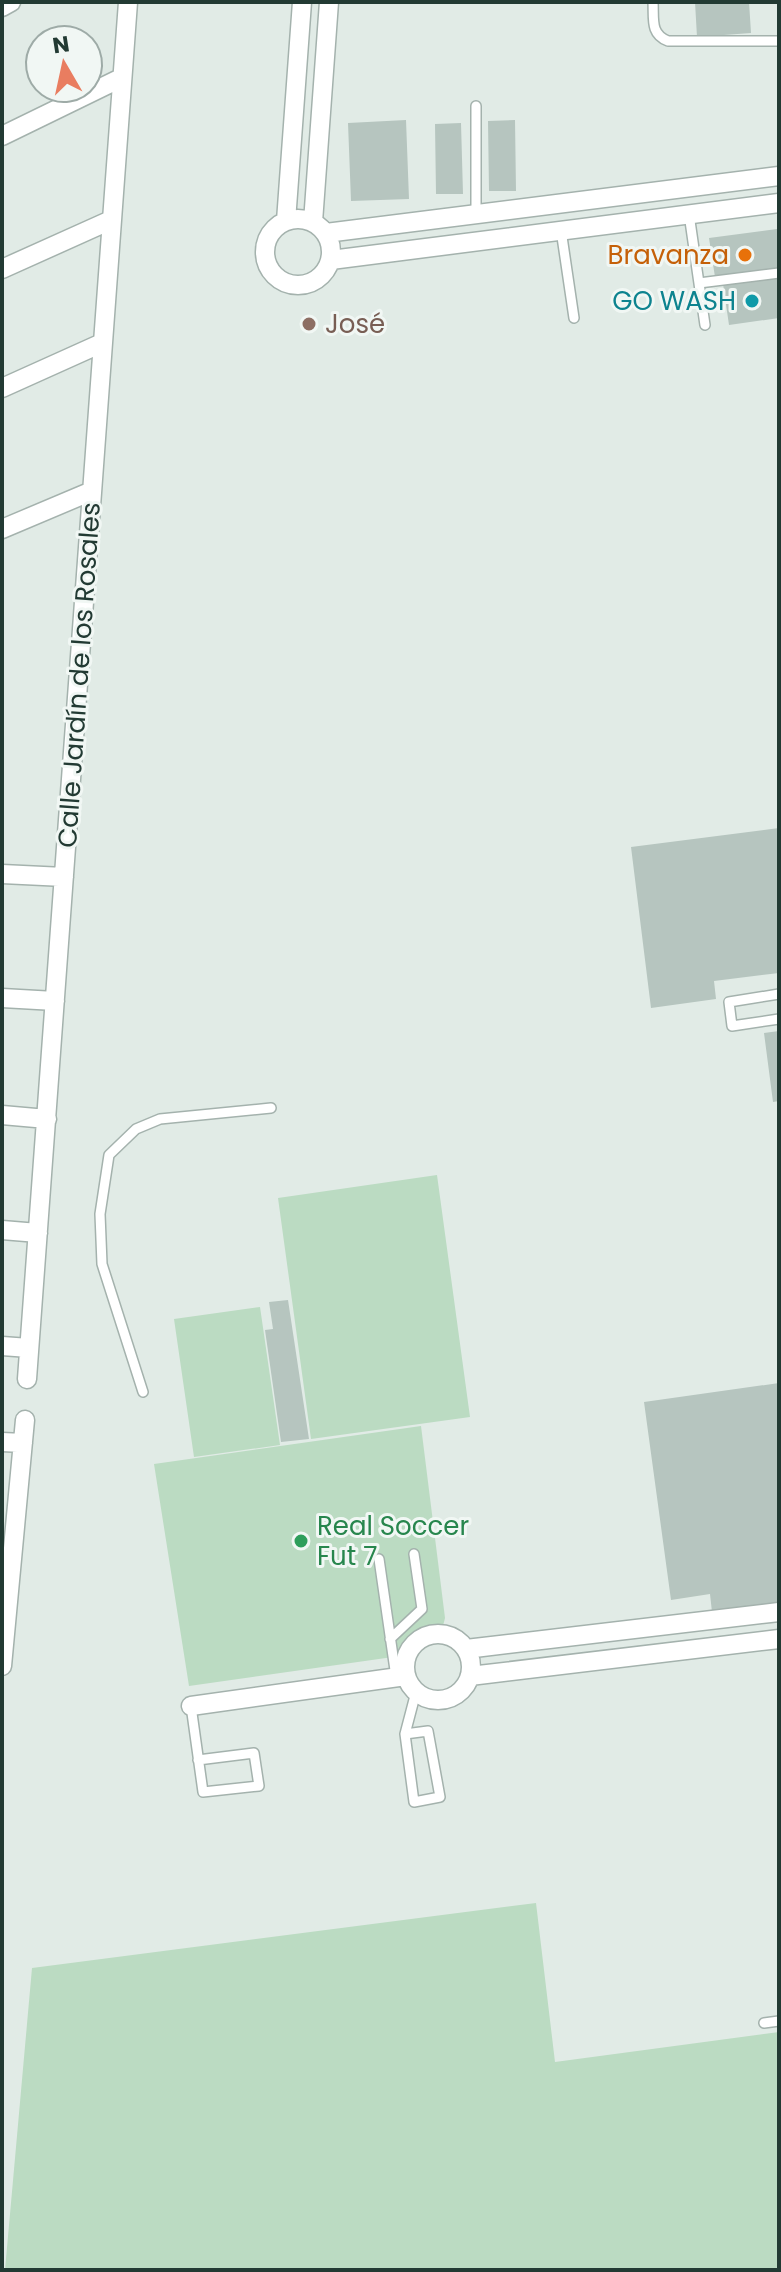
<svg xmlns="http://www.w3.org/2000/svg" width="781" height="2272" viewBox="0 0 781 2272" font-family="Poppins,sans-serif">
	<rect width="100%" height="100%" fill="#e1ebe6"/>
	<path fill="#bbdbc2" d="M437 1175 470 1417 311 1439 278 1198Z
		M260 1307 280 1445 194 1457 174 1319Z
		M421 1426 445 1618 443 1626C420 1628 409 1635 400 1656L189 1686 154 1464Z
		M536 1903 555 2062 779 2032V2270H5L32 1968Z"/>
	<path fill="#b6c5bf" d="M695 2H749L751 33 697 37Z
		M406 120 409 199 351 201 348 123Z
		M515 120 516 191H489L488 121Z
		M461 123 463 194H436L435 124Z
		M777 229 779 269 715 277 709 238Z
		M779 277V318L729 325 723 284Z
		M779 828V973L714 981 716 999 651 1008 631 847Z
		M779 1031V1101L773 1102 764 1033Z
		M288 1300 309 1439 281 1442 265 1330 273 1329 269 1302Z
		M779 1383V1603L712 1612 710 1594 671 1600 644 1402Z"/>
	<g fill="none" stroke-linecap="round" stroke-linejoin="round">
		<defs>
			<path id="service" d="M653 2C654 19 650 34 668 41H779
				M476 106V214
				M689 214 705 325
				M561 230 574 318
				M699 283 779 273
				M779 994 729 1002 732 1026 779 1019
				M143 1392 102 1264 100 1214 109 1155 136 1129 160 1119 271 1108
				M379 1559 396 1677
				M390 1639 422 1609 414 1554
				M191 1706 203 1792 259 1786 254 1753 198 1760
				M405 1734 428 1731 440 1797 414 1802 405 1734 416 1692
				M764 2023 779 2021"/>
			<path id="minor" d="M2 7 11 2
				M2 136 121 78
				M265 252a33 33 0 1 1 66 0a33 33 0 1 1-66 0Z
				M286 221 302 2
				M313 222 329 2
				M326 233 779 176
				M331 260 779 203
				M2 269 111 220
				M2 388 102 343
				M2 529 92 491
				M2 874 64 877
				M2 998 55 1001
				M2 1115 47 1119
				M2 1230 38 1233
				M2 1346 29 1348
				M27 1379 128 2
				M2 1442 23 1443
				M405 1667a33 33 0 1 1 66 0a33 33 0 1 1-66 0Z
				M466 1649 779 1612
				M2 1666 25 1420
				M470 1676 779 1639
				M191 1706 406 1676"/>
		</defs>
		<use href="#service" stroke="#a4b2ad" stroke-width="12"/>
		<use href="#minor" stroke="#a4b2ad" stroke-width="21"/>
		<use href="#service" stroke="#fff" stroke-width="9"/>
		<use href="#minor" stroke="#fff" stroke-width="18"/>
	</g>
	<circle fill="#e8710a" stroke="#f1f7f4" stroke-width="3" cx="745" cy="255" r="8"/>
	<circle fill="#0f9aa8" stroke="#f1f7f4" stroke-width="3" cx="752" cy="301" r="8"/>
	<circle fill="#8d6e63" stroke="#f1f7f4" stroke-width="3" cx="309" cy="324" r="8"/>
	<circle fill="#2e9e5b" stroke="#f1f7f4" stroke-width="3" cx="301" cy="1541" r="8"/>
	<g text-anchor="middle" stroke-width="6" stroke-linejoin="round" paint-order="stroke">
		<g font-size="26" fill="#c56008" stroke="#f1f7f4" text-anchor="end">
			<text x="729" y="264">Bravanza</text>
		</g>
		<g font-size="26" fill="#0d838f" stroke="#f1f7f4" text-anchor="end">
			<text x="736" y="310">GO WASH</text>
		</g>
		<g font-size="26" fill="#785e54" stroke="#f1f7f4" text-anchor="start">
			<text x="325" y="333">José</text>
		</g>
		<g font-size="26" fill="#223a33" stroke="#f1f7f4">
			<text transform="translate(79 675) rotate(-86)" y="9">Calle Jardín de los Rosales</text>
		</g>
		<g font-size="26" fill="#27864d" stroke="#f1f7f4" text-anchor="start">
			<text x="317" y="1535">Real Soccer<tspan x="317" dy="30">Fut 7</tspan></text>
		</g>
	</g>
	<rect width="781" height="2272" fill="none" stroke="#223a33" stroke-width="8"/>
	<g transform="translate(64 64) rotate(351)"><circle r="38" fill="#f1f7f4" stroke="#9eaba7" stroke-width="2"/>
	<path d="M0-6L14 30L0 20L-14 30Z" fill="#e97d60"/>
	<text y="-12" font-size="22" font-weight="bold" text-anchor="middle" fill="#223a33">N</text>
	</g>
</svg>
